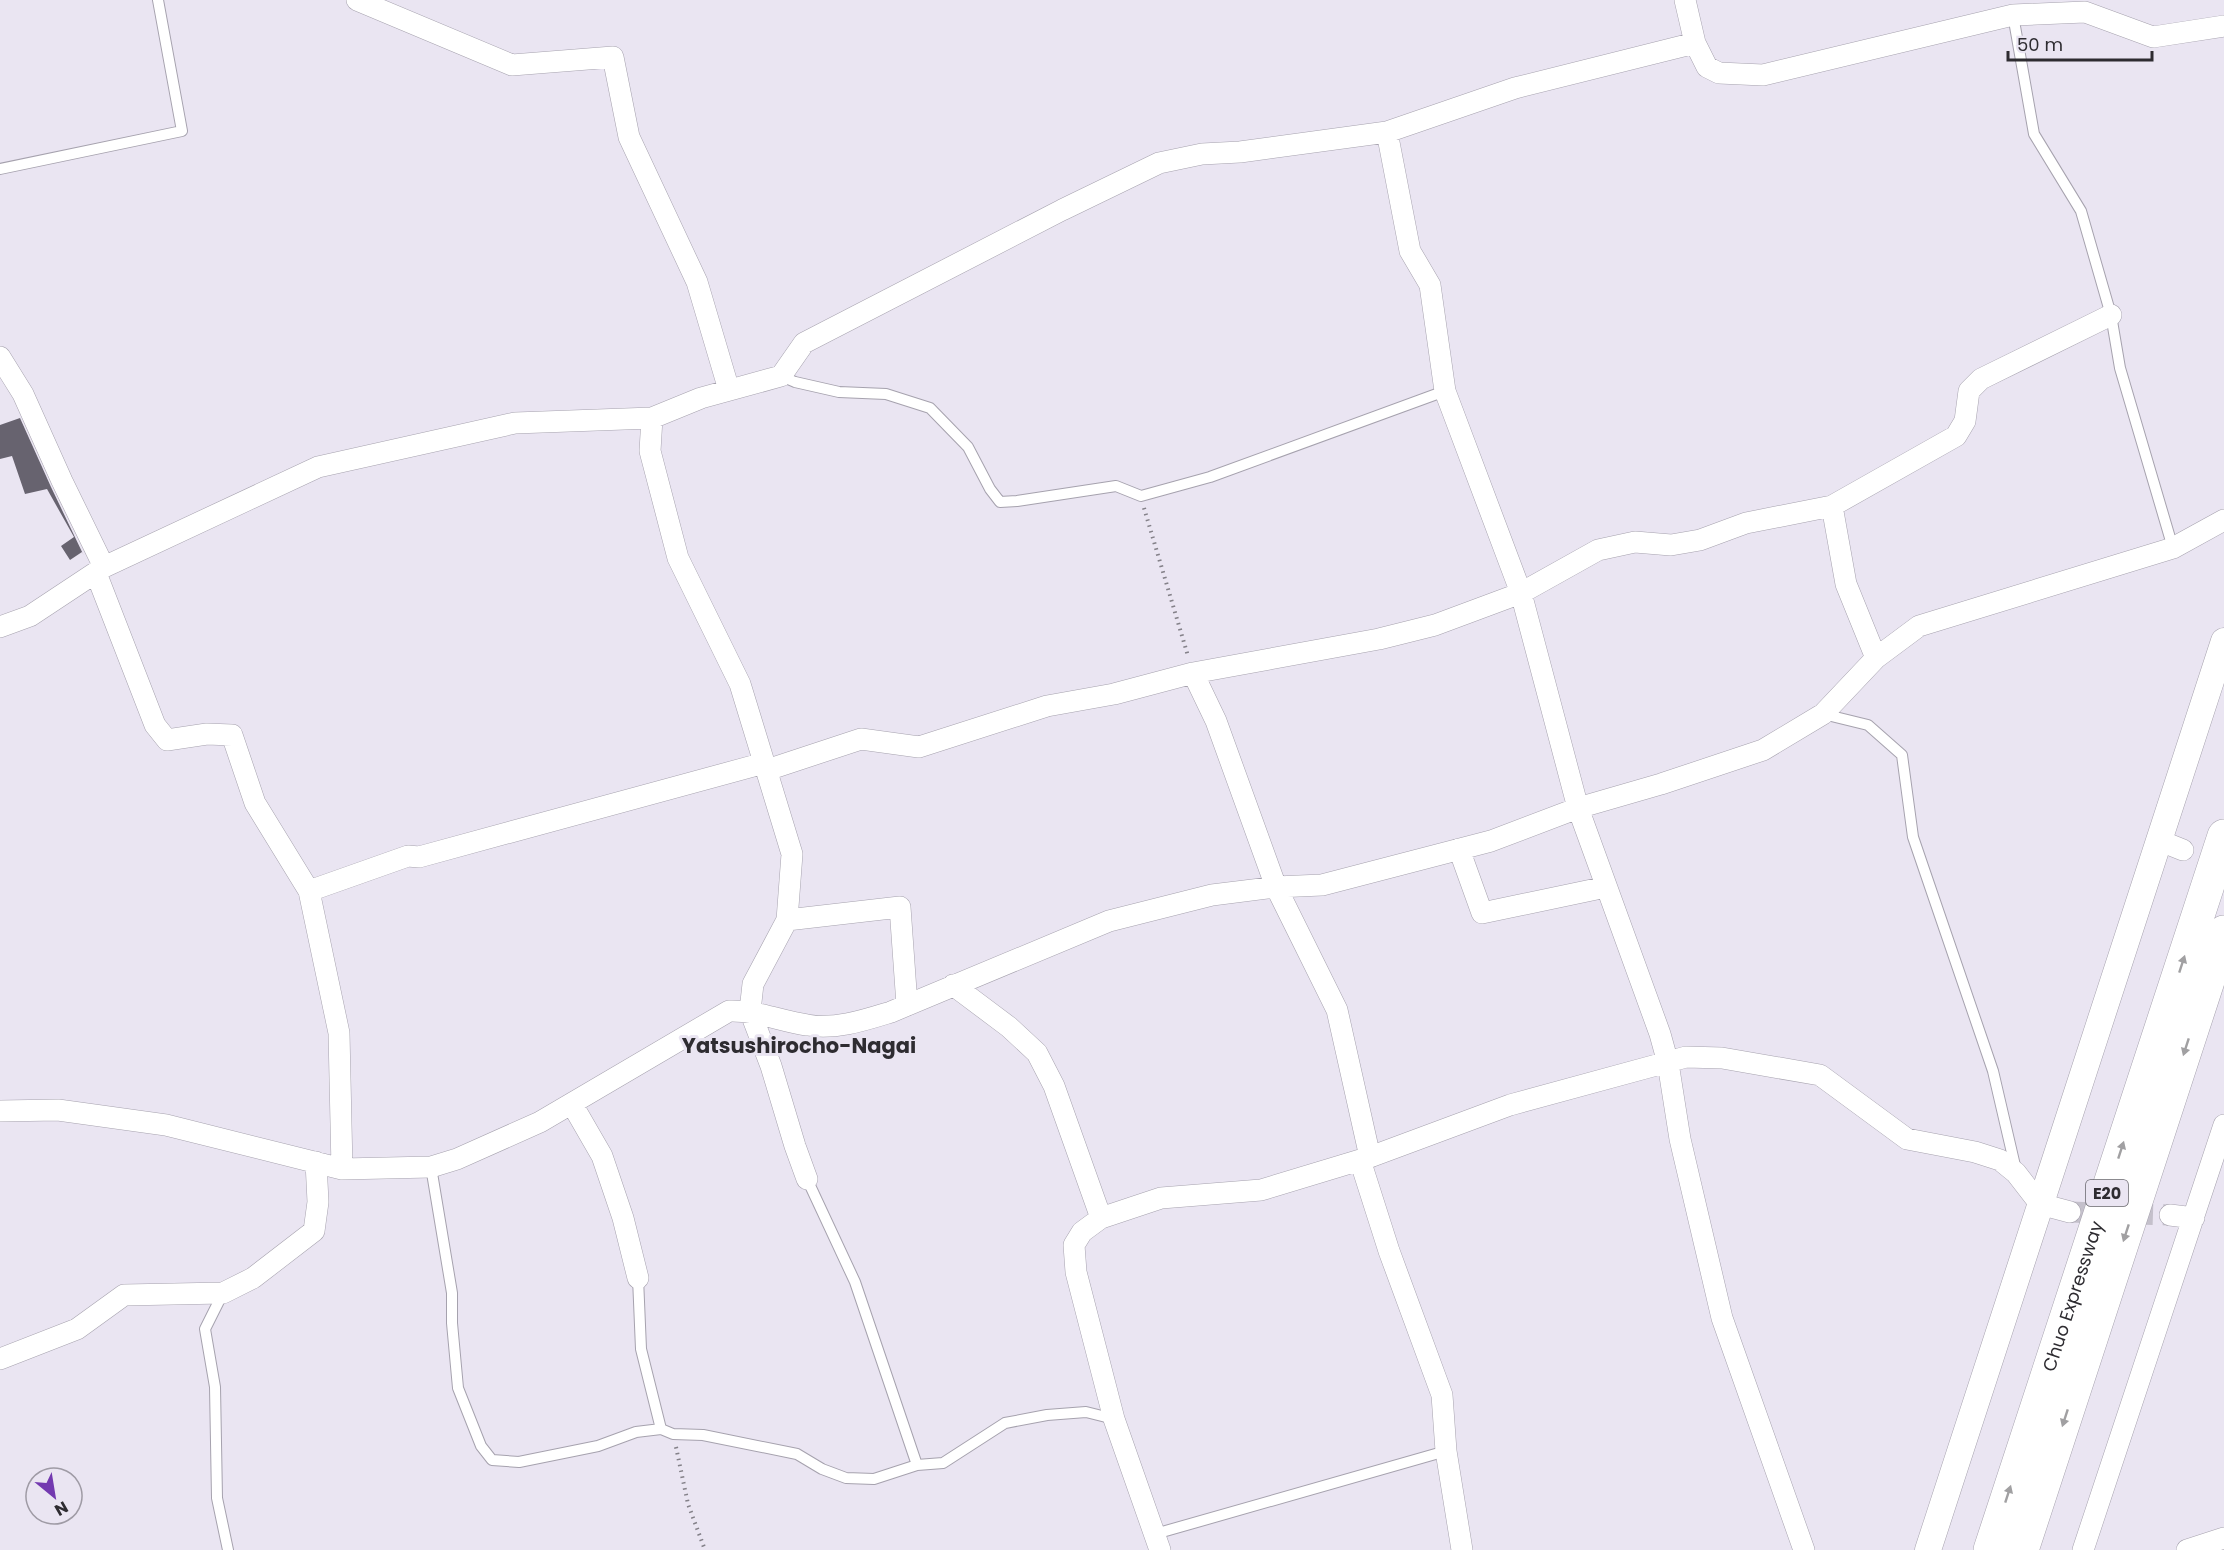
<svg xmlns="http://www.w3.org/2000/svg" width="2224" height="1550" viewBox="0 0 2224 1550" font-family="Poppins,sans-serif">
	<rect width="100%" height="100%" fill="#eae5f2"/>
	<path fill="#67636f" d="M20 418 51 487 84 556 82 552 70 560 61 546 74 537 47 489 25 494 12 456 0 459V425Z"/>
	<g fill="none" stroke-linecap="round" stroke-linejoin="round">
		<path stroke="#c4c0cb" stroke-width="21" stroke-dasharray="21 10" stroke-linecap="butt" d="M2070 1212 2170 1215"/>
		<defs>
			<path id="service" d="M2013 15 2034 134 2081 211 2111 315 2120 368 2173 548
				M0 169 182 131 158 0
				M781 376 795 382 839 392 886 394 930 408 968 447 990 489 1000 502 1017 501 1116 486 1141 496 1210 477 1445 391
				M1823 714 1868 725 1902 755 1913 837 1993 1071 2016 1170
				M431 1167 452 1293V1323L458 1388 481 1446 492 1460 519 1462 598 1446 636 1432 661 1429 673 1434 703 1435 797 1454 822 1469 846 1478 874 1479 917 1465 943 1463 1005 1423 1047 1415 1086 1412 1114 1419
				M807 1179 855 1282 917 1465
				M638 1278 641 1349 661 1429
				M223 1293 205 1329 215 1387 217 1498 228 1550
				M1155 1534 1446 1451"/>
			<path id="minor" d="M357 0 512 65 613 57 629 137 697 282 729 390
				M1685 0 1695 43 1707 67 1719 73 1763 75 2013 15 2085 12 2153 37 2224 26
				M1387 132 1410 251 1430 285 1445 391 1521 593 1578 808 1660 1034 1668 1063 1680 1139 1722 1318 1804 1550
				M0 357 23 394 62 481 104 567
				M652 418 650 451 678 558 740 684 792 854 787 920 753 984 750 1011 771 1066 795 1146 807 1179
				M1832 506 1956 436 1965 421 1969 391 1981 379 2111 315
				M96 573 155 725 167 740 207 734 232 735 255 803 309 891 339 1033 342 1169
				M0 627 30 616 104 567 318 467 515 423 652 418 701 398 781 376 804 343 1062 210 1159 163 1202 154 1240 152 1387 132 1515 88 1695 43
				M1193 673 1216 721 1276 887 1337 1010 1370 1157
				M767 770 861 739 919 747 1047 706 1114 694 1193 673 1379 639 1435 625 1521 593 1598 550 1635 542 1671 545 1700 540 1746 523 1832 506 1846 584 1876 658
				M2158 840 2183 850
				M1459 849 1482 913 1606 887
				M309 891 408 856 419 857 764 763
				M787 920 900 907 907 1005
				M953 985 1009 1027 1037 1053 1054 1086 1101 1218
				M572 1104 602 1156 623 1218 638 1278
				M0 1111 58 1110 166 1125 342 1169 431 1167 457 1159 540 1122 729 1011C756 1010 780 1021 807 1025 836 1030 865 1020 891 1012L1109 921 1212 895 1276 887 1322 885 1491 841 1578 808 1661 784 1763 750 1823 714 1876 658 1919 626 2173 548 2224 520
				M1360 1160 1389 1251 1442 1395 1446 1451 1462 1550
				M2170 1215 2194 1218
				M0 1359 77 1329 124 1295 223 1293 253 1278 314 1231 318 1202 316 1162
				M1160 1550 1114 1419 1076 1272 1074 1245 1082 1232 1101 1218 1161 1198 1261 1190 1370 1157 1510 1105 1686 1057 1722 1058 1820 1075 1907 1139 1975 1152 2000 1160 2016 1173 2040 1204 2070 1212
				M2083 1550 2224 1125
				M2187 1550 2224 1538"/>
			<path id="tertiary" d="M1928 1550 2224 641"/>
			<g id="motorway">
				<path id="s1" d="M1990 1550 2224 836"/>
				<path d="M2022 1550 2224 932"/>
			</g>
		</defs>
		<use href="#service" stroke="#a6a2ae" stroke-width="12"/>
		<use href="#minor" stroke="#a6a2ae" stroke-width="22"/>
		<use href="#tertiary" stroke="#a6a2ae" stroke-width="27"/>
		<use href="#motorway" stroke="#a6a2ae" stroke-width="34"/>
		<path stroke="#848189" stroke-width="4" stroke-dasharray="1.5 4.5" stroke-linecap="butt" d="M1144 508 1188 656
			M676 1447 688 1504 705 1550"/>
		<use href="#service" stroke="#fff" stroke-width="10"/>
		<use href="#minor" stroke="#fff" stroke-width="21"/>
		<use href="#tertiary" stroke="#fff" stroke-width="26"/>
		<use href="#motorway" stroke="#fff" stroke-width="33"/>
	</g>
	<defs><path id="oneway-solid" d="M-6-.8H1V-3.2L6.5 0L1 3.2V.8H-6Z" transform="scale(1.5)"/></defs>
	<g fill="#a1a0a2">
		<use href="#oneway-solid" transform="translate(2182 964) rotate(-72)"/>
		<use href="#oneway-solid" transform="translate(2186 1047) rotate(108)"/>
		<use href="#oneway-solid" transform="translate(2121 1150) rotate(-72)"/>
		<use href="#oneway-solid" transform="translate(2126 1233) rotate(108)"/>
		<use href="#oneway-solid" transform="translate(2065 1418) rotate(108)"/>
		<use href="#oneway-solid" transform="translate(2008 1494) rotate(-72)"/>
	</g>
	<g text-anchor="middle" stroke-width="6" stroke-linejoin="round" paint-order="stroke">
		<rect fill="#eae5f2" stroke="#66646b" stroke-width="1.5" x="2086" y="1180" width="42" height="26" rx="4.5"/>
		<g font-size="16" font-weight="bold" fill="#2e2c31">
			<text x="2107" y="1199">E20</text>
		</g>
		<g font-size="18" fill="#2e2c31" stroke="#eae5f2">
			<text dy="6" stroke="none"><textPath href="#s1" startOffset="267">Chuo Expressway</textPath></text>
		</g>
		<g font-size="21" font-weight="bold" fill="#2e2c31" stroke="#eae5f2">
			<text x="799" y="1053">Yatsushirocho-Nagai</text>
		</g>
	</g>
	<g transform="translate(54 1496) rotate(150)"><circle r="28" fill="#eae5f2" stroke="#9f9ba5" stroke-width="1.5"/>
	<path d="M0-4.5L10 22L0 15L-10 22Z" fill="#7339b0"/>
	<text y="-9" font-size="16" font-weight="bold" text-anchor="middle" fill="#2e2c31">N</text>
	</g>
	<path d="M2008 51v9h144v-9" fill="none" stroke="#2e2c31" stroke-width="3"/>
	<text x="2017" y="51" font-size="18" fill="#2e2c31" stroke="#eae5f2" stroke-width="4.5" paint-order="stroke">50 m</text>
</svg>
